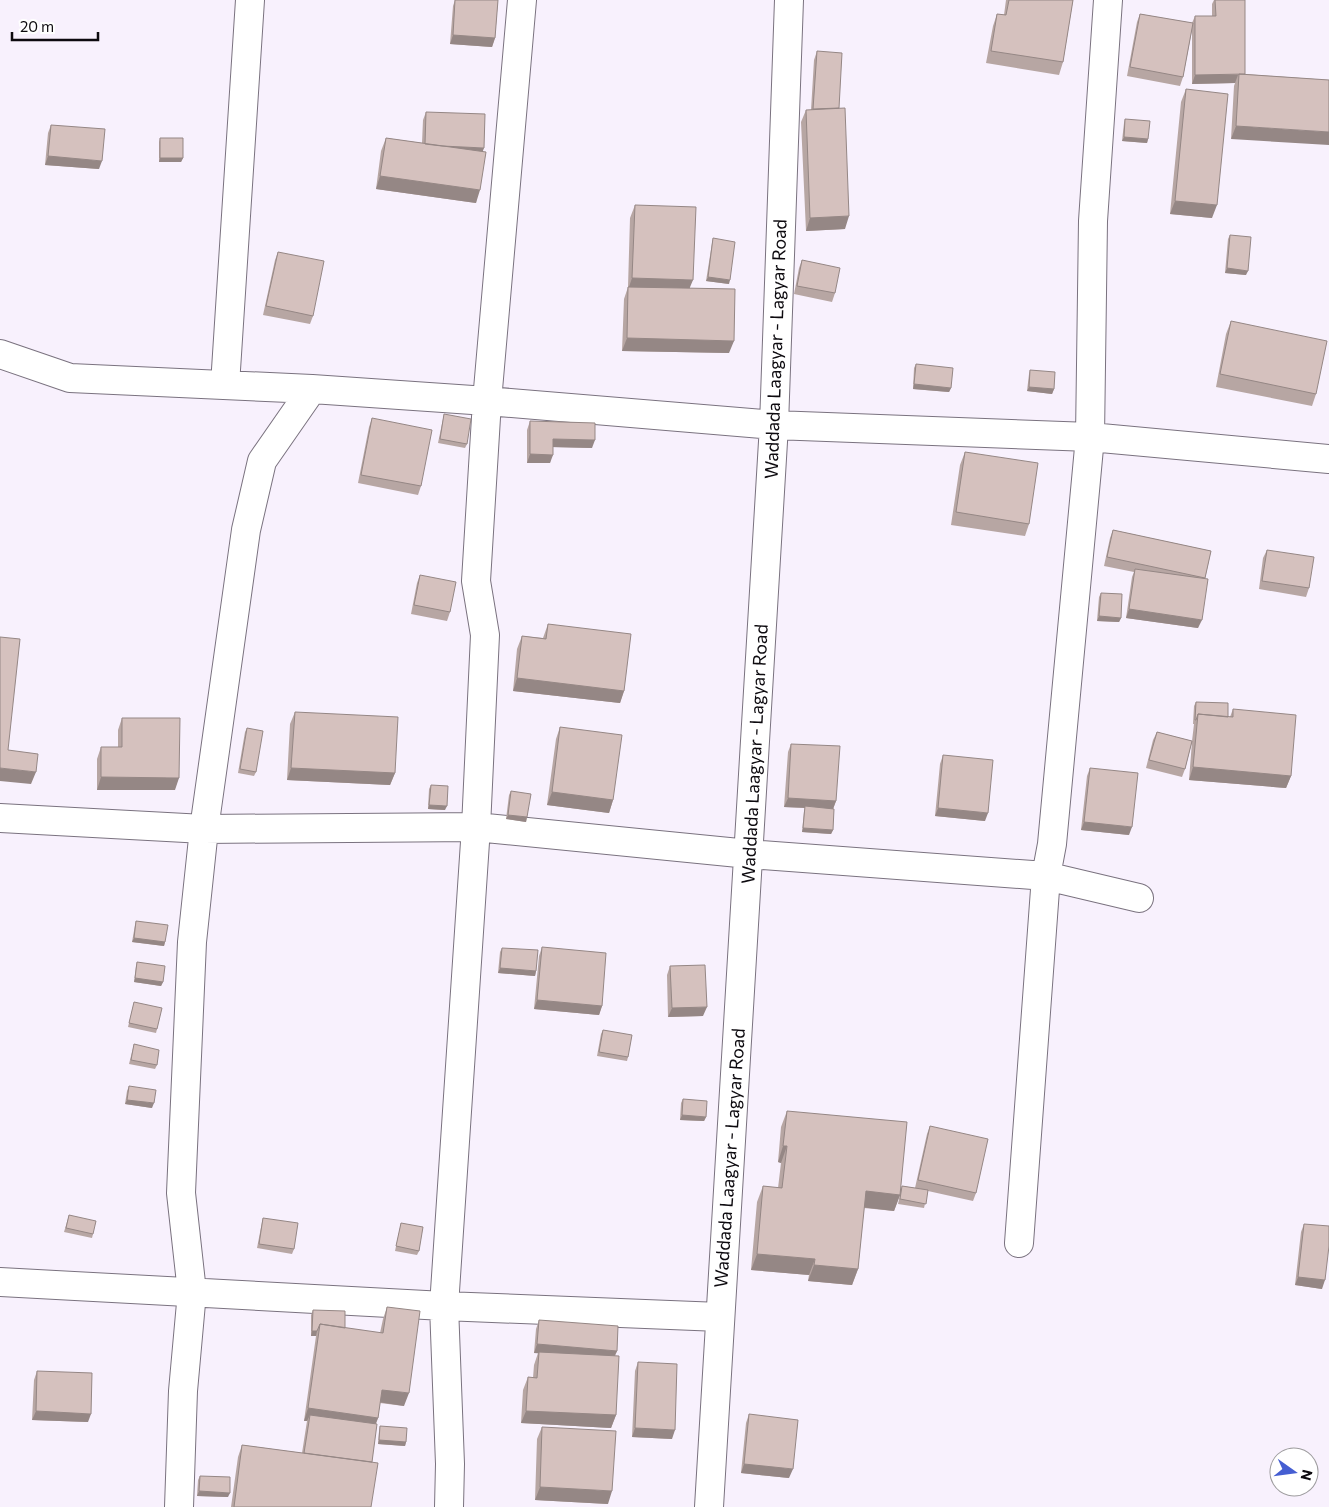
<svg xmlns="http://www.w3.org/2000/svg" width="1329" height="1507" viewBox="0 0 1329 1507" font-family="Commissioner,sans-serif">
	<rect width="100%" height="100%" fill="#f8f1fd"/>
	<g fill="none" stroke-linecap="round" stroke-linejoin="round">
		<defs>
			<path id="minor" d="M0 354 70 378 312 389 487 401 774 425 1090 437 1329 459
				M225 385 250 0
				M0 818 204 829 476 827 749 854 1046 876 1139 898
				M1019 1243 1046 876 1052 844 1090 437 1093 221 1108 0
				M0 1282 444 1306 720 1317
				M179 1507 183 1391 192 1292 181 1193 192 942 204 829 246 530 262 461 312 389
				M449 1507 450 1464 444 1306 476 827 485 635 476 581 487 401 522 0
				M709 1507 774 425 789 0"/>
		</defs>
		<use href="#minor" stroke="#7a727f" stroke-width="30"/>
		<use href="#minor" stroke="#fff" stroke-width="28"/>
	</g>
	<path fill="#b7a6a3" d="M455 0H498L495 38 492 47 450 44 453 6Z
		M1006 0H1073L1063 62 1059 75 986 63 993 26 997 14 1004 15Z
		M1214 0H1245V74L1329 80 1231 139 1234 86 1235 83 1192 84V30L1183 77 1180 86 1127 76 1137 22 1140 14 1192 23 1195 16H1212V4Z
		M817 51 839 108 845 229 806 231 801 122 806 110H811L814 60Z
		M1186 89 1212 218 1170 214 1181 102Z
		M426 112 482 152 476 203 376 189 381 151 386 138 422 143 423 120Z
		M1125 119 1148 139 1147 143 1122 141 1124 123Z
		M51 125 99 169 45 165 48 133Z
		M160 138 183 158 181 162H159V142Z
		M635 205 690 288 729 353 622 351 624 299 628 287 630 218Z
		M1230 235 1246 275 1225 273 1228 239Z
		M713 238 729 284 706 281 712 243Z
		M278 252 313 316 310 324 263 315 275 260Z
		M802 260 835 293 832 302 794 294 799 268Z
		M1231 321 1316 394 1312 406 1216 387 1226 334Z
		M916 364 951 388 949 392 913 389 914 368Z
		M1030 370 1054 389 1052 394 1027 391 1029 374Z
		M444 414 467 444 465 448 438 443Z
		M372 418 421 486 418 495 358 483 369 427Z
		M530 421 592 448 553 447 550 463H527V430Z
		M965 452 1029 524 1025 536 951 525 960 465Z
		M1113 530 1211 551 1205 579 1198 628 1126 618 1132 577 1134 572 1104 566 1110 538Z
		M1267 550 1309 588 1306 597 1259 589 1263 558Z
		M420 575 450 612 447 621 411 614 417 583Z
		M1101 593 1121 618 1119 622 1097 621 1099 597Z
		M548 624 624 691 620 703 513 691 517 649 522 636 543 638Z
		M1196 702 1228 717H1230L1233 709 1291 776 1286 788 1189 780 1192 742 1185 769 1182 777 1146 768 1153 740 1157 732 1192 741 1194 724H1193L1194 706Z
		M295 712 395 773 390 785 287 780 290 724Z
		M122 718 175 790H97V759L101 747H118V730Z
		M560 727 613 800 609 813 547 805 556 739Z
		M247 728 256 772 254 776 238 773 245 732Z
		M791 744 836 801 833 809V830L831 834 802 832 804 811 805 808 784 807 788 752Z
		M943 755 985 821 935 816 940 764Z
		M1090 768 1129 835 1081 830 1087 776Z
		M431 785 445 810 428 809 429 789Z
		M511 791 527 817 526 822 506 819 509 795Z
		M136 921 165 942 164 946 132 942 135 925Z
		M542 947 602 1006 599 1015 534 1009 539 956Z
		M502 948 536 971 535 976 498 973 500 952Z
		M137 962 163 982 161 986 134 982 136 966Z
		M670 966 703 1016 668 1017 667 975Z
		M134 1002 157 1029 156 1033 128 1027Z
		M603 1030 628 1057 627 1061 597 1056 601 1034Z
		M134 1044 157 1065 155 1069 129 1064Z
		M129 1086 152 1108 125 1104 127 1091Z
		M683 1099 706 1117 704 1121 680 1120 681 1103Z
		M787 1111 901 1190 902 1186 915 1188 927 1134 930 1126 976 1193 973 1201 928 1191 924 1208 898 1204 900 1195 894 1211 864 1208 858 1269 852 1285 808 1281 809 1275 751 1270 757 1202 763 1186 778 1188 781 1163 778 1162 781 1127Z
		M69 1215 93 1234 92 1238 64 1232Z
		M263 1218 294 1249 292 1254 257 1248 262 1222Z
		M401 1223 419 1251 417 1255 395 1251Z
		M1304 1224 1322 1289 1295 1285 1301 1232Z
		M387 1307 404 1406 380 1403 378 1418 376 1424 372 1462 371 1507H231L238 1457 242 1445 302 1453 307 1421H304L316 1336H311V1315L313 1310 345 1328 380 1333 383 1319Z
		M539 1320 617 1351 615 1356 616 1415 611 1428 521 1423 523 1390 528 1377 533 1378 534 1365 538 1353H534L536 1329Z
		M638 1362 672 1439 632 1437 635 1371Z
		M37 1371 88 1422 32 1420 34 1380Z
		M749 1414 789 1478 741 1473 746 1423Z
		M380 1426 406 1442 405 1446 378 1444 379 1431Z
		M542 1427 608 1504 535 1500 537 1439Z
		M200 1476 228 1497 197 1496 198 1480Z"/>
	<path fill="#958785" d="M453 35 495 38 492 47 450 44Z
		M1195 75H1238L1235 83 1192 84Z
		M1236 126 1329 132V145L1231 139Z
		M1124 137 1148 139 1147 143 1122 141Z
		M425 145 484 148 481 156Z
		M48 156 102 161 99 169 45 165Z
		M160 158H183L181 162H159Z
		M380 176 480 190 476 203 376 189Z
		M1175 201 1217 205 1212 218 1170 214Z
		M849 216 845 229 806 231 810 218Z
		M1227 268 1248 271 1246 275 1225 273Z
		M708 277 730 280 729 284 706 281Z
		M632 278 693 280 688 292 628 290Z
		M627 338 734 341 729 353 622 351Z
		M914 384 951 388 949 392 913 389Z
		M1029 387 1054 389 1052 394 1027 391Z
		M553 439 595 440 592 448 550 447Z
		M530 454 553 455 550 463H527Z
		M1129 609 1202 620 1198 628 1126 618Z
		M1099 616 1121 618 1119 622 1097 621Z
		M517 678 624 691 620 703 513 691Z
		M1193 767 1291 776 1286 788 1189 780Z
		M0 768 36 772 31 784 0 781Z
		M291 768 395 773 390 785 287 780Z
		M101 777 179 778 175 790H97Z
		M552 792 613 800 609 813 547 805Z
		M788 798 836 801 833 809 784 807Z
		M429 805 447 806 445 810 428 809Z
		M938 808 988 813 985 821 935 816Z
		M508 815 527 817 526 822 506 819Z
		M1084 822 1132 827 1129 835 1081 830Z
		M803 828 833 830 831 834 802 832Z
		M134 938 165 942 164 946 132 942Z
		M500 968 536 971 535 976 498 973Z
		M135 978 163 982 161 986 134 982Z
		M537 1000 602 1006 599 1015 534 1009Z
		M707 1007 703 1016 668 1017 672 1008Z
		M127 1100 154 1103 152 1108 125 1104Z
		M682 1115 706 1117 704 1121 680 1120Z
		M783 1146H787L781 1163 778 1162Z
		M866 1191 900 1195 894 1211 860 1207Z
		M757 1254 815 1259 809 1275 751 1270Z
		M814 1265 858 1269 852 1285 808 1281Z
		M1298 1277 1325 1280 1322 1289 1295 1285Z
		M312 1331H317L316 1336H311Z
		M537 1344 617 1351 613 1359 534 1353Z
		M382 1390 409 1393 404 1406 378 1402Z
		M308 1408 378 1418 373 1430 310 1415 307 1421H304Z
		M36 1411 91 1414 88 1422 32 1420Z
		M526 1411 616 1415 611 1428 521 1423Z
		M635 1428 675 1430 672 1439 632 1437Z
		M379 1440 406 1442 405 1446 378 1444Z
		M744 1464 793 1469 789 1478 741 1473Z
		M540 1487 612 1491 608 1504 535 1500Z
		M199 1491 230 1493 228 1497 197 1496Z"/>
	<path fill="#d5c1be" stroke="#958785" d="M455 0H498L495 38 453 35Z
		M1009 0H1073L1063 62 991 51 997 14 1006 15Z
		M1215 0H1245V74L1195 75V16H1216Z
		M1140 14 1193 23 1183 77 1130 67Z
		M817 51 842 53 839 108 813 109Z
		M1239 74 1329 80V132L1236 126Z
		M1186 89 1228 94 1217 205 1175 201Z
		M845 108 849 216 810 218 806 110Z
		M426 112 485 114 484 148 442 146 425 144Z
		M1125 119 1150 121 1148 139 1124 137Z
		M51 125 105 129 102 161 48 156Z
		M160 138H183V158H160Z
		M386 138 486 152 480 190 380 176Z
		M635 205 696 207 693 280 632 278Z
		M1230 235 1251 237 1248 271 1227 268Z
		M713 238 735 242 730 280 708 277Z
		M278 252 324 261 313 316 266 306Z
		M802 260 840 268 835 293 797 286Z
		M628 287 735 289 734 341 627 338Z
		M1231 321 1327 341 1316 394 1220 374Z
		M916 364 953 368 951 388 914 384Z
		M1030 370 1055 372 1054 389 1029 387Z
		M444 414 471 419 467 444 440 439Z
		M372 418 432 430 421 486 361 475Z
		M530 421 595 423V440L553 439V455L530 454Z
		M965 452 1038 463 1029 524 956 512Z
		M1113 530 1211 551 1205 578 1107 557Z
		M1267 550 1314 557 1309 588 1262 581Z
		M1135 569 1208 579 1202 620 1129 609Z
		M420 575 456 582 450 612 414 605Z
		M1101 593 1122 594 1121 618 1099 616Z
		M548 624 631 634 624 691 517 678 522 636 546 639Z
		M0 637 20 639 8 750 38 754 36 772 0 768Z
		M1196 702 1228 703V717L1198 714 1196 720H1195Z
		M1233 709 1296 715 1291 776 1193 767 1198 714 1233 717Z
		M295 712 398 717 395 773 291 768Z
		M122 718H180L179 778 101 777V747H122Z
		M560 727 622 735 613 800 552 792Z
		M247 728 263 731 256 772 240 769Z
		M1157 732 1192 741 1185 769 1149 760Z
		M791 744 840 746 836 801 788 798Z
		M943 755 993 760 988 813 938 808Z
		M1090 768 1138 773 1132 827 1084 822Z
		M431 785 448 786 447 806 429 805Z
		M511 791 531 794 527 817 508 815Z
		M805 806 834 809 833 830 803 828Z
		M136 921 168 925 165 942 134 938Z
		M542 947 606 953 602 1006 537 1000Z
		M502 948 538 950 536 971 500 968Z
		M137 962 165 966 163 982 135 978Z
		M705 965 707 1007 672 1008 670 966Z
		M134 1002 162 1008 157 1029 129 1023Z
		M603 1030 632 1035 628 1057 599 1052Z
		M134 1044 159 1050 157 1065 131 1060Z
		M129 1086 156 1090 154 1103 127 1100Z
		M683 1099 707 1101 706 1117 682 1115Z
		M787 1111 907 1122 900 1195 866 1191 858 1269 814 1265 815 1259 757 1254 763 1186 782 1188 787 1146H783Z
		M930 1126 988 1139 976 1193 918 1180Z
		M902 1186 928 1190 926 1204 900 1199Z
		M69 1215 96 1221 93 1234 66 1228Z
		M263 1218 298 1223 294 1249 259 1244Z
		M401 1223 423 1227 419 1251 396 1246Z
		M1304 1224 1329 1226V1246L1325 1280 1298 1277Z
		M387 1307 420 1311 409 1393 382 1390 378 1418 308 1408 320 1324 383 1333Z
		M313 1310 345 1311V1328L320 1324 317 1331H312Z
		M539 1320 618 1326 617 1351 537 1344Z
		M539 1352 619 1356 616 1415 526 1411 528 1377 537 1378Z
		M638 1362 677 1364 675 1430 635 1428Z
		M37 1371 92 1373 91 1414 36 1411Z
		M749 1414 798 1420 793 1469 744 1464Z
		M310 1415 377 1424 372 1462 304 1453Z
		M380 1426 407 1428 406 1442 379 1440Z
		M542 1427 616 1431 612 1491 540 1487Z
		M242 1445 378 1463 371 1507H234Z
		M200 1476 230 1477V1493L199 1491Z"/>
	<g text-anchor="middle" stroke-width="4.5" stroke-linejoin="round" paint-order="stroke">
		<g font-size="18" fill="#0d0a0f" stroke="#fff">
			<text transform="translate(776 349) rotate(-88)" y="6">Waddada Laagyar - Lagyar Road</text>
			<text transform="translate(755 754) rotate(-87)" y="6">Waddada Laagyar - Lagyar Road</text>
			<text transform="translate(730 1158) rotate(-86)" y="6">Waddada Laagyar - Lagyar Road</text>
		</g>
	</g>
	<g transform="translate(1294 1472) rotate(104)"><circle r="24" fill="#ffffff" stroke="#9e9d9f"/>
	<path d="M0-4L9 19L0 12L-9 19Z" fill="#455ed2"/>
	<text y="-8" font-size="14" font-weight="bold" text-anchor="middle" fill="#0d0a0f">N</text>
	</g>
	<path d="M12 32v8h86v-8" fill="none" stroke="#0d0a0f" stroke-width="2.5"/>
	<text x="20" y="32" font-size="15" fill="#0d0a0f" stroke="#ffffff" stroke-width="4" paint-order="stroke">20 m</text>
</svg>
